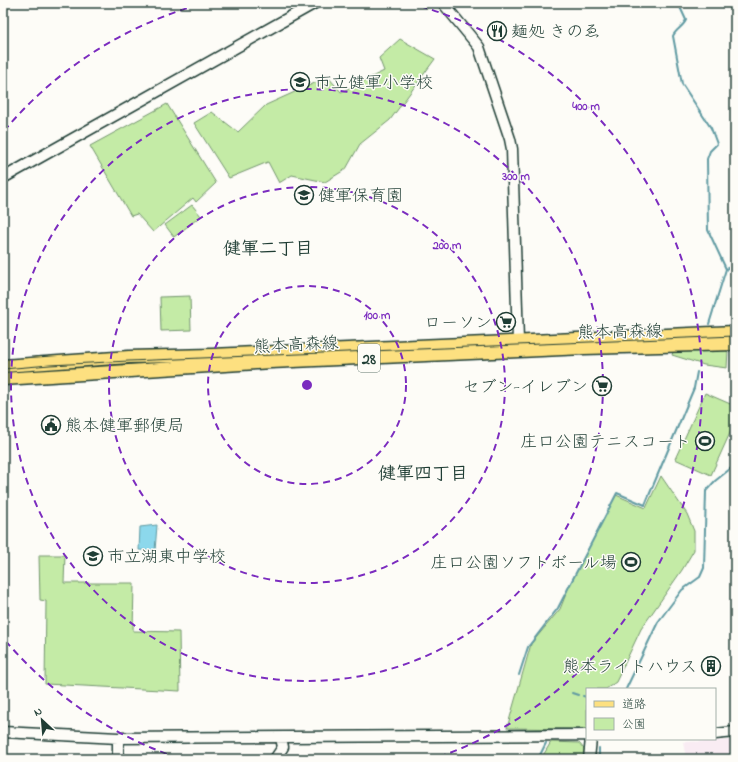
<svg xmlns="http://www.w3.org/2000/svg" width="738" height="762" viewBox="0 0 738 762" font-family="'Indie Flower','Klee One',sans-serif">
	<rect width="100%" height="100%" fill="#fdfcf7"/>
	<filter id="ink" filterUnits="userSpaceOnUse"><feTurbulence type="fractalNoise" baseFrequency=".025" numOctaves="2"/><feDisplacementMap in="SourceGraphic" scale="8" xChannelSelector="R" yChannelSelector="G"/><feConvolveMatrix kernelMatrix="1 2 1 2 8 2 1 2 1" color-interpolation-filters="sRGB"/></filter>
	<g filter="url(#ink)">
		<path fill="#f9ecf3" d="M735 740V759H686L683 742Z"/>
		<path fill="#c4eba6" stroke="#72946d" d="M400 39 435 59 390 120 360 144 346 169 325 182 292 175 279 183 268 162 229 178 194 123 212 112 238 132 266 105 328 77 341 92 384 71 379 58Z
			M167 104 216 183 196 202 193 198 153 232 137 214 131 216 90 146Z
			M192 205 201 216 174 237 165 225Z
			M190 296 191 330 161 331 160 297Z
			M728 350 727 368 704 365 672 355 673 352Z
			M705 393 735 406V422L711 475 675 459Z
			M661 476 687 514 694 531V550L682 570 641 629 616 682 606 689H587V729L507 728 531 644 560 609 570 584 616 495 646 508Z
			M39 555H65L64 583H134L133 631 179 632 180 691 45 684 46 601 40 600Z
			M551 742 579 743 584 749 583 759H541Z"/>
		<path fill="#8cd8ec" stroke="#609aa2" d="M157 525 155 551 139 550 140 527Z"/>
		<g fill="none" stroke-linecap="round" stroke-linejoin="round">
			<path stroke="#609aa2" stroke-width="2" d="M676 3 680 7 686 20C683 27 675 30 673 36L682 84 711 128 717 144 710 151 707 159 708 230 726 269 709 324
				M726 269 735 264
				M519 675 528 647 558 608 617 493 645 505 694 388 697 372
				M626 689 658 622 682 590 700 577 704 568 706 491 715 481 735 465
				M572 693 578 695
				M583 696 587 697
				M538 759 546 743
				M599 759V748"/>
			<defs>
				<path id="minor" d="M443 3 479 47 510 139 512 149 518 341
					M3 178 315 3
					M3 732 118 738 587 735
					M715 734 735 732
					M118 759V738
					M275 759 283 747 281 738
					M589 759 591 739"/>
				<path id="major" d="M3 366 129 357 212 355 735 332
					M3 379 271 362 584 348 735 344"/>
			</defs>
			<use href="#minor" stroke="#1f3d34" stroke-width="13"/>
			<use href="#major" stroke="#1f3d34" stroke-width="15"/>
			<use href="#minor" stroke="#fdfcf7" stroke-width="10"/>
			<use href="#major" stroke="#fde080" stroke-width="12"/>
			<path stroke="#1f3d34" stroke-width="1" d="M3 369 50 365 129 361 735 336"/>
		</g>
	</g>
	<g fill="none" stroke="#7b2cbf" stroke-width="2" stroke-dasharray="7 5">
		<circle cx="307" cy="385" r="99"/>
		<circle cx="307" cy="385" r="198"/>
		<circle cx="307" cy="385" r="296"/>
		<path d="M178 758A395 395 0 0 1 4 639M4 131A395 395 0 0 1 205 3M409 3A395 395 0 0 1 436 758"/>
	</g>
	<defs>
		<symbol id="restaurant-ring" viewBox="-11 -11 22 22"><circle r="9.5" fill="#fdfcf7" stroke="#1f3d34" stroke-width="1.5"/><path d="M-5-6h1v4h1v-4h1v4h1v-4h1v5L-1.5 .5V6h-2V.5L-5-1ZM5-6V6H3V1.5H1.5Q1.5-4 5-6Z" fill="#1f3d34"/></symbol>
		<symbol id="school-ring" viewBox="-11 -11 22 22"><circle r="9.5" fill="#fdfcf7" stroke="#1f3d34" stroke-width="1.5"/><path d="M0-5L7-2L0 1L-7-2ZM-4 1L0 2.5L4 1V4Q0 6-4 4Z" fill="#1f3d34"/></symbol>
		<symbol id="supermarket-ring" viewBox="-11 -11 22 22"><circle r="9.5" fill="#fdfcf7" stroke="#1f3d34" stroke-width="1.5"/><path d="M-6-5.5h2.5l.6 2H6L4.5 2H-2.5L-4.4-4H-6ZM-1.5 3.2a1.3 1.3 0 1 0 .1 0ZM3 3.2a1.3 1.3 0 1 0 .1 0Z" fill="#1f3d34"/></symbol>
		<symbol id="civic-ring" viewBox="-11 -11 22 22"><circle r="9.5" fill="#fdfcf7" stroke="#1f3d34" stroke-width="1.5"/><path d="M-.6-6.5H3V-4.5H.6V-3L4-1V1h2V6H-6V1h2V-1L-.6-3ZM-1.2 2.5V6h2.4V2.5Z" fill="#1f3d34"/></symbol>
		<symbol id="stadium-ring" viewBox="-11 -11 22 22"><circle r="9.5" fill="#fdfcf7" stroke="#1f3d34" stroke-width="1.5"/><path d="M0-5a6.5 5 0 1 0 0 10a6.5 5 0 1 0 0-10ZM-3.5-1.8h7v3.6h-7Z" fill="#1f3d34"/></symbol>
		<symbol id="building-ring" viewBox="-11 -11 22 22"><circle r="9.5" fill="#fdfcf7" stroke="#1f3d34" stroke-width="1.5"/><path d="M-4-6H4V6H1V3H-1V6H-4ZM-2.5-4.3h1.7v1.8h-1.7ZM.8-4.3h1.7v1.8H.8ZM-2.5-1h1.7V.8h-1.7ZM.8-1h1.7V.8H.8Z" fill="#1f3d34"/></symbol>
	</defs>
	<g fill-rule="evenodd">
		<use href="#restaurant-ring" x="486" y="20" width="22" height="22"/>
		<use href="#school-ring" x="289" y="71" width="22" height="22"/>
		<use href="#school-ring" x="293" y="184" width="22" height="22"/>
		<use href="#supermarket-ring" x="495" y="311" width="22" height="22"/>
		<use href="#supermarket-ring" x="591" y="375" width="22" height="22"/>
		<use href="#civic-ring" x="40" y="414" width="22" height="22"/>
		<use href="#stadium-ring" x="694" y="430" width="22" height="22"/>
		<use href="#school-ring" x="82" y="545" width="22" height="22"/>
		<use href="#stadium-ring" x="620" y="551" width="22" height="22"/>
		<use href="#building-ring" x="700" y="655" width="22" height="22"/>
	</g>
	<g text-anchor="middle" stroke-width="3" stroke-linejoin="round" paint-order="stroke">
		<rect fill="#fdfcf7" stroke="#62766e" stroke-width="1" x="358" y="344" width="22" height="28" rx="3"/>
		<g font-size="16" font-weight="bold" fill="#1f3d34">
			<text x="369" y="364">28</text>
		</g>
		<g font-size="17" fill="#1f3d34" stroke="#fdfcf7" text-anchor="start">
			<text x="511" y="37">麺処 きのゑ</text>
			<text x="314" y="88">市立健軍小学校</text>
			<text x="318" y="201">健軍保育園</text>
			<text x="492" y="328" text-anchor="end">ローソン</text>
			<text x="588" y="392" text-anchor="end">セブン-イレブン</text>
			<text x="65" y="431">熊本健軍郵便局</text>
			<text x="691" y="447" text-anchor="end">庄口公園テニスコート</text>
			<text x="107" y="562">市立湖東中学校</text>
			<text x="617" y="568" text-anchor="end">庄口公園ソフトボール場</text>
			<text x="697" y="672" text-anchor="end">熊本ライトハウス</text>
		</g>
		<g font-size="17" fill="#1f3d34" stroke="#fdfcf7">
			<text transform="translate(620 331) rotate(-1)" y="6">熊本高森線</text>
			<text transform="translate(296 344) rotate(-3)" y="6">熊本高森線</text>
		</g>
		<g font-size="18" font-weight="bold" fill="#1f3d34" stroke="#fdfcf7">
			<text x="268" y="254">健軍二丁目</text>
			<text x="423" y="479">健軍四丁目</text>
		</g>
	</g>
	<circle cx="307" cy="385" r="6" fill="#7b2cbf" stroke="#fdfcf7" stroke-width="2"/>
	<g font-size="12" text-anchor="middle" font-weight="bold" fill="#7b2cbf" stroke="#fdfcf7" stroke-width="3" stroke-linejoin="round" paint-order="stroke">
		<text x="586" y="110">400 m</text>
		<text x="516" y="180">300 m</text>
		<text x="447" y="249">200 m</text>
		<text x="377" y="319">100 m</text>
	</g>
	<rect width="738" height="762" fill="none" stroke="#fdfcf7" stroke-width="16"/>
	<rect x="8" y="8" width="722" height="746" fill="none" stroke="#1f3d34" stroke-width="1.5" filter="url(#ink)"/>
	<rect x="586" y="688" width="130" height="52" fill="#fdfcf7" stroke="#a4b0a9"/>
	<rect x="594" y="701" width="20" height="6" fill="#fde080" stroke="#a4b0a9"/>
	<text x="622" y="708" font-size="12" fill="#1f3d34">道路</text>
	<rect x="594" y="718" width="20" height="12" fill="#c4eba6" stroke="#a4b0a9"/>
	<text x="622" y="728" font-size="12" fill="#1f3d34">公園</text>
	<g transform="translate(42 720) rotate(334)" stroke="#fdfcf7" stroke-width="3" paint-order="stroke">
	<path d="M0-3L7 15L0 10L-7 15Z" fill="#1f3d34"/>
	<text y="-6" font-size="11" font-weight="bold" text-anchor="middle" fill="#1f3d34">N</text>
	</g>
</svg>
